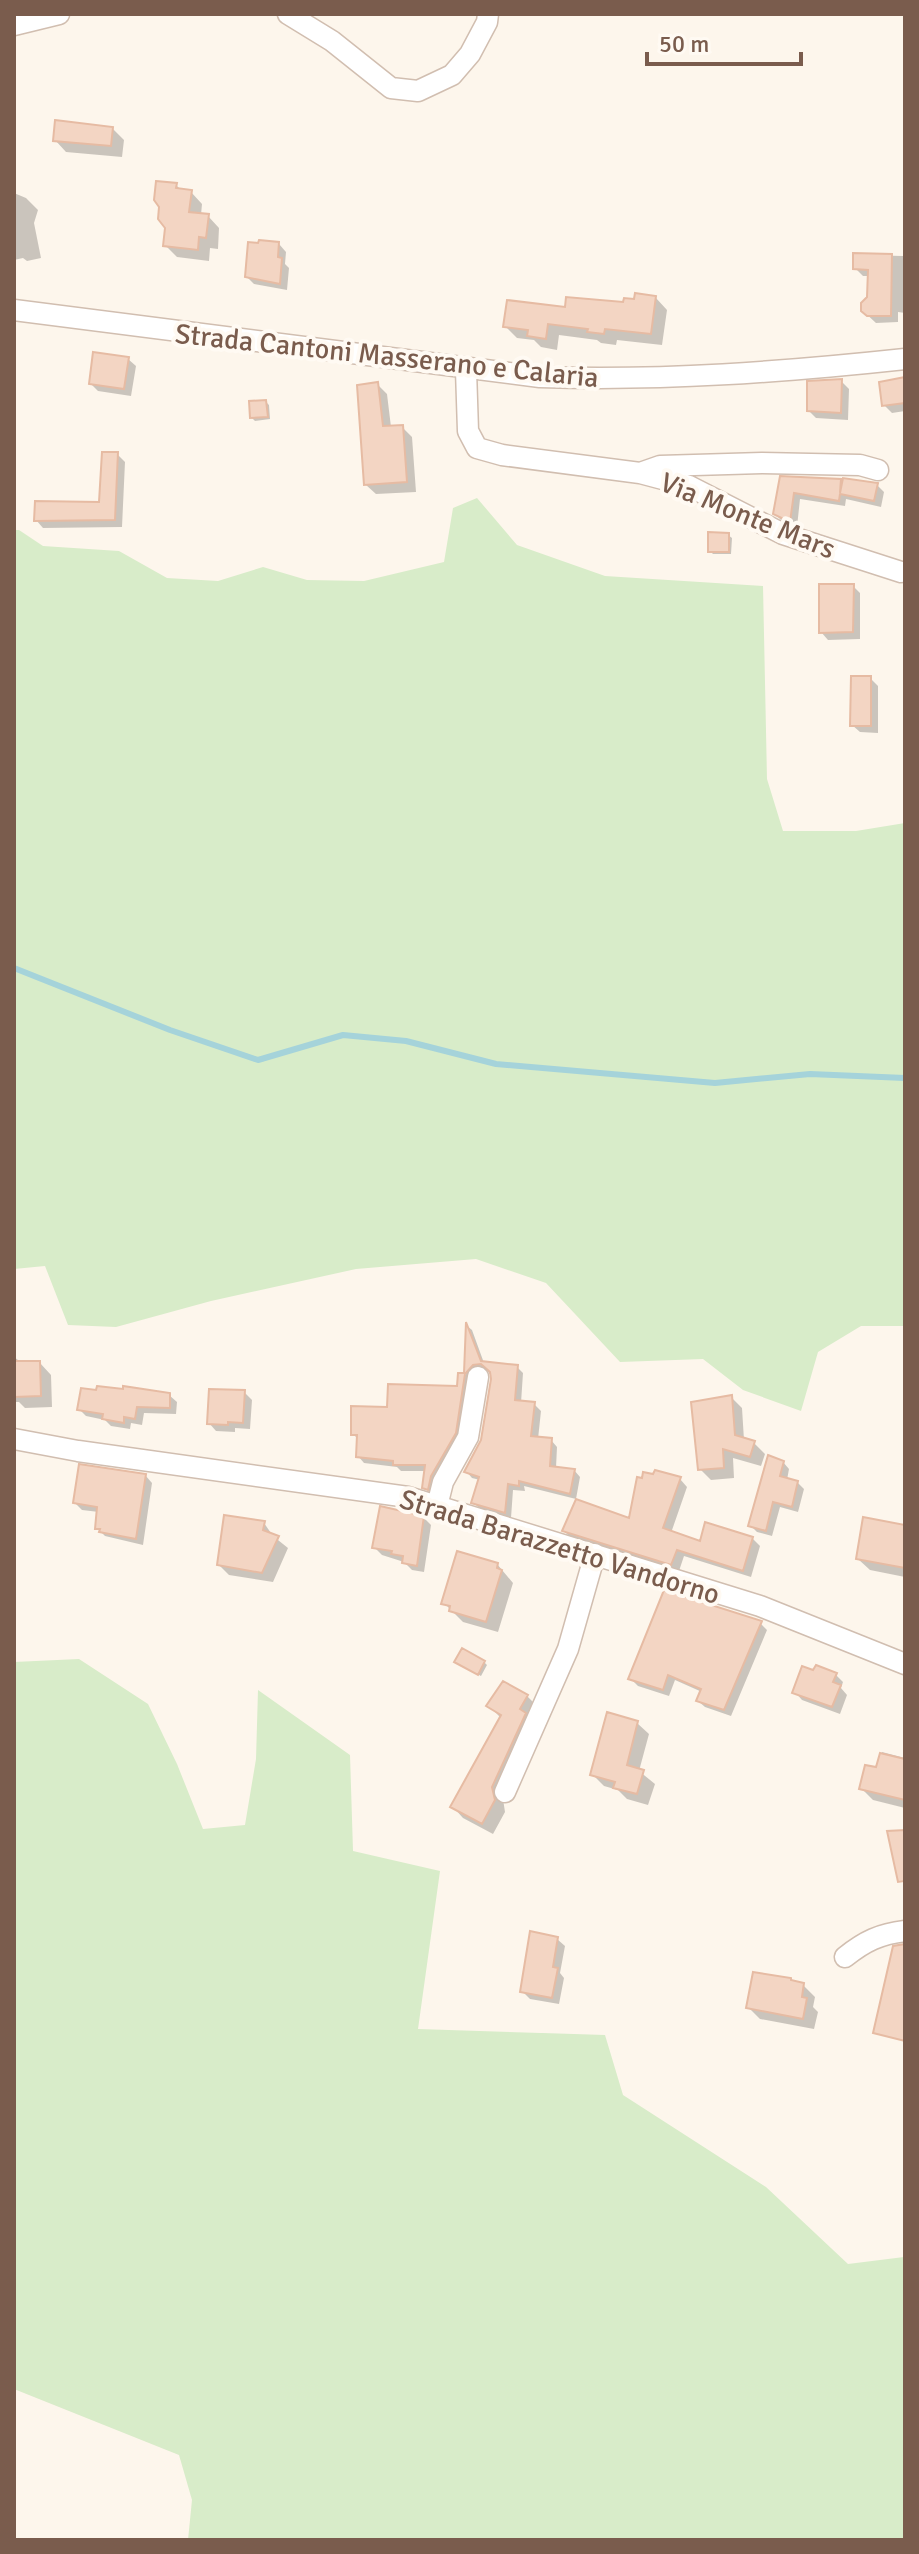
<svg xmlns="http://www.w3.org/2000/svg" width="919" height="2554" viewBox="0 0 919 2554" font-family="Signika,sans-serif">
	<rect width="100%" height="100%" fill="#fdf6ec"/>
	<path fill="#d8ecc9" d="M477 498 517 545 605 576 763 586 767 779 783 831H856L905 823V1326H861L818 1352 801 1411 743 1390 703 1359 620 1362 546 1283 476 1259 356 1269 211 1301 116 1327 68 1325 45 1266 14 1269V530H19L43 546 119 551 167 578 218 581 263 567 307 580 364 581 444 562 453 508Z
		M79 1659 148 1704 177 1764 203 1829 245 1825 256 1759 258 1690 350 1755 353 1851 440 1871 418 2029 605 2035 623 2095 766 2187 848 2264 904 2257 905 2255V2540H188L192 2500 179 2455 14 2389V1662Z"/>
	<path fill="#0003" d="M112 128 124 140 122 157 66 152 55 140Z
		M176 185 182 191 191 192 202 204 201 215 208 216 219 228 218 249 210 248 209 261 177 257 165 245Z
		M14 193 26 198 38 210 34 223 41 258 27 261 23 258 14 260Z
		M279 244 286 252 285 264 289 268 287 290 254 284 247 277Z
		M905 253V313L898 312V322L876 323 863 311 869 298 870 276H863L855 268V255L904 256Z
		M656 298 667 310 662 345 617 340 616 345 601 343 597 340 559 335 557 350 541 347 534 340 517 338 505 326 566 309 625 305Z
		M128 359 136 366 131 396 98 391 91 384Z
		M905 378V411L892 413 884 405Z
		M841 381 849 389 848 420 816 418 809 411Z
		M377 384 387 394 391 427H402L412 437 416 492 376 494 366 485Z
		M266 402 269 405 270 419 255 421 252 418Z
		M904 447H905V483L904 482Z
		M117 454 125 462 122 527 43 528 36 520 101 504Z
		M782 478 877 485 884 492 881 507 846 499 845 506 800 499 797 527 782 521 775 514Z
		M728 535 732 538 731 554H713L710 551Z
		M853 586 860 593V639L828 640 821 632Z
		M870 678 878 686V733L860 732 852 725Z
		M467 1326 472 1330 484 1363 517 1367 523 1373 521 1403 534 1404 541 1411 538 1439 551 1440 557 1447 556 1468 574 1470 580 1477 576 1499 524 1486 525 1491 513 1490 511 1518 480 1509 473 1502 480 1480 472 1478 466 1471 483 1440 493 1379 487 1370 473 1376 461 1440 431 1494 424 1487 426 1471H401L397 1467 364 1463 358 1456 359 1440 353 1434 389 1409 459 1388 460 1375H466Z
		M14 1357 22 1363H40L51 1375 52 1407 25 1408 19 1402H14Z
		M244 1392 252 1400 250 1429 235 1428V1432L216 1431 209 1423Z
		M169 1395 177 1402 176 1414 144 1413 142 1425 131 1423 130 1429 111 1426 105 1420 86 1416 79 1409Z
		M731 1397 742 1408 744 1440 754 1443 765 1454 761 1466 733 1458 734 1478 711 1480 700 1469Z
		M783 1462 789 1469 787 1480 797 1482 804 1489 798 1512 780 1507 772 1536 757 1532 750 1525Z
		M145 1475 152 1483 143 1545 105 1536 97 1528 99 1512 82 1510 75 1503Z
		M680 1479 687 1487 671 1533 701 1543 752 1538 760 1546 751 1577 684 1556 679 1571 571 1538 564 1531 631 1521Z
		M423 1517 431 1525 424 1572 412 1570 404 1562 382 1555 374 1547Z
		M264 1523 273 1536 288 1548 273 1582 229 1575 219 1565Z
		M905 1527V1577L870 1570 858 1559Z
		M497 1564 513 1583 498 1632 463 1622 444 1603Z
		M760 1623 767 1630 731 1716 705 1707 698 1701 702 1692 675 1680 669 1696 638 1686 631 1679Z
		M484 1662 487 1665 481 1676 460 1665Z
		M836 1675 843 1682 841 1688 847 1695 840 1714 802 1700 795 1692Z
		M527 1696 538 1707 503 1799 505 1812 493 1834 463 1818 453 1807 501 1718 489 1706Z
		M637 1723 649 1734 639 1771 655 1784 648 1805 627 1799 618 1790 604 1786 592 1774Z
		M882 1752 905 1758V1808L873 1800 861 1788 877 1770Z
		M557 1939 565 1946 560 1973 564 1978 559 2004 530 1999 522 1991Z
		M794 1983 803 1985 815 1997 813 2007 818 2012 814 2029 760 2019 748 2007Z"/>
	<g fill="none" stroke-linecap="round" stroke-linejoin="round">
		<path stroke="#a5d3da" stroke-width="6" d="M14 968 170 1030 258 1060 343 1035 406 1041 496 1064 715 1083 810 1074 905 1078"/>
	</g>
	<path fill="#f3d5c3" stroke="#e6bba3" stroke-width="2" d="M55 120 113 127 111 146 53 141Z
		M156 181 177 183 176 188 192 190 189 212 209 214 206 238 199 237 198 250 163 246 165 228 158 219 159 207 154 200Z
		M259 240 279 242 278 257 282 258 280 284 245 277 248 242 258 243Z
		M853 253 892 254 891 316H867L861 311V303L867 297 868 270 853 269Z
		M635 293 656 296 651 334 605 329 604 334 587 332 588 329 548 324 546 339 527 336 528 330 503 327 507 300 565 307 566 297 623 302 624 298 634 299Z
		M93 352 129 357 124 389 89 384Z
		M905 377V403L882 406 879 382Z
		M842 379 841 413 807 411V381Z
		M378 382 383 426 403 425 407 482 364 485 357 385Z
		M266 400 268 417 250 418 249 401Z
		M102 452H118L115 520 34 521 35 501 99 502Z
		M780 476 841 479 840 493 843 478 878 483 874 501 840 494 839 501 794 493 790 522 773 514Z
		M708 532 729 533V552H708Z
		M819 584H854L853 632 819 633Z
		M851 676H871V726H850Z
		M466 1322 481 1361 518 1365 515 1400 535 1402 531 1436 552 1438 550 1466 575 1469 570 1494 519 1481V1486L508 1484 505 1513 471 1503 479 1477 464 1472 481 1440 491 1379 490 1372 481 1364 473 1365 465 1374 456 1433 431 1476 428 1490 422 1488 425 1465H393V1461L356 1457 357 1435H351V1406L387 1407 388 1384 457 1386 458 1373H464Z
		M14 1361H40L41 1396 14 1397Z
		M97 1386 123 1389V1386L170 1393V1408L137 1407 135 1419 124 1417V1423L102 1419 103 1414 77 1410 81 1388 96 1390Z
		M209 1389 245 1390 243 1423 228 1422V1425L207 1424Z
		M732 1395 735 1435 755 1441 750 1457 723 1449 724 1468 698 1470 691 1402Z
		M768 1455 784 1461 780 1476 798 1481 792 1507 773 1502 766 1531 748 1526Z
		M79 1464 146 1474 136 1539 99 1532 100 1529H95L97 1507 73 1503Z
		M655 1470 681 1477 663 1528 700 1541 705 1522 753 1537 743 1571 677 1550 671 1565 562 1531 576 1499 629 1518 637 1477 642 1478 643 1472 653 1474Z
		M380 1506 424 1516 417 1566 402 1563 403 1556 391 1554 392 1551 372 1548Z
		M224 1515 265 1521 263 1530 279 1536 262 1573 217 1565Z
		M863 1517 905 1525V1568L856 1559Z
		M457 1551 498 1563 497 1568 502 1570 486 1622 449 1611 450 1606 441 1604Z
		M664 1590 762 1621 724 1710 696 1701 701 1689 668 1675 663 1690 628 1679Z
		M462 1648 485 1661 478 1675 454 1662Z
		M816 1665 837 1673 833 1682 841 1685 832 1707 792 1693 802 1666 813 1670Z
		M503 1681 528 1695 520 1709 526 1713 492 1787 495 1800 482 1824 450 1807 501 1715 486 1706Z
		M607 1712 638 1721 627 1765 644 1770 637 1794 613 1788 615 1782 590 1775Z
		M880 1753 905 1759V1800L859 1789 865 1765 876 1767Z
		M905 1830V1881L898 1882 887 1831Z
		M530 1931 558 1937 553 1967 558 1968 552 1998 520 1992Z
		M905 1944V2041L873 2033 893 1946Z
		M753 1972 791 1978V1980L804 1983 802 1997 807 1998 803 2019 746 2008Z"/>
	<g fill="none" stroke-linecap="round" stroke-linejoin="round">
		<defs>
			<path id="minor" d="M288 14 332 41 391 88 418 91 452 75 470 54 487 22 488 14
				M14 25 59 14
				M14 310 540 377C663 381 783 372 905 359
				M466 370 468 431 477 448 502 455 640 473 689 486 783 534 901 572
				M640 473 660 466 762 463 860 465 878 470
				M14 1439 78 1451 408 1497 760 1606 905 1664
				M437 1506 443 1482 468 1437 478 1377
				M505 1792 568 1649 595 1554
				M845 1957C865 1941 880 1934 905 1931"/>
		</defs>
		<use href="#minor" stroke="#d1beb0" stroke-width="23"/>
		<use href="#minor" stroke="#fff" stroke-width="20"/>
	</g>
	<g text-anchor="middle" stroke-width="8" stroke-linejoin="round" paint-order="stroke">
		<g font-size="28" fill="#7a5c4d" stroke="#fffaf3">
			<text transform="translate(387 355) rotate(6)" y="10">Strada Cantoni Masserano e Calaria</text>
			<text transform="translate(748 515) rotate(22)" y="10">Via Monte Mars</text>
			<text transform="translate(560 1546) rotate(17)" y="10">Strada Barazzetto Vandorno</text>
		</g>
	</g>
	<rect width="919" height="2554" fill="none" stroke="#7a5c4d" stroke-width="32"/>
	<path d="M647 52v12h154v-12" fill="none" stroke="#7a5c4d" stroke-width="4"/>
	<text x="659" y="52" font-size="24" fill="#7a5c4d" stroke="#fffaf3" stroke-width="6" paint-order="stroke">50 m</text>
</svg>
